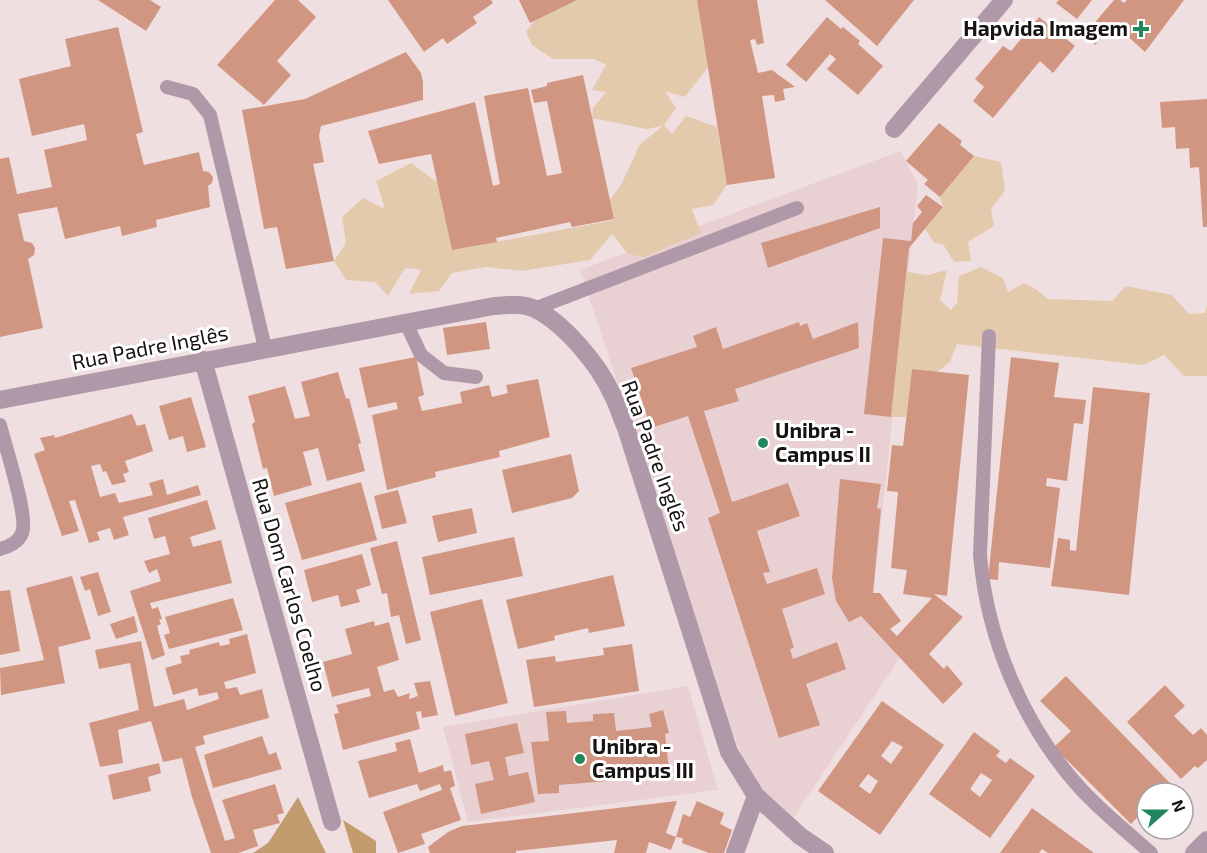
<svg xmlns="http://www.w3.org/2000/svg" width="1207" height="853" viewBox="0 0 1207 853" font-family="'Exo 2',sans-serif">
	<rect width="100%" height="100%" fill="#f0dfe1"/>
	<path fill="#e9d0d3" d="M901 151 918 185 871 615 905 650 794 817 761 790 745 764 734 735 580 270Z
		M688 686 718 790 468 822 443 727Z"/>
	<path fill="#e4caac" d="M577 0H697L708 67 685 97 665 91 676 108 664 125 672 134 686 116 717 127 727 185 713 205 692 209 701 233 644 257 628 254 612 234 590 260 522 271 486 267 452 273 439 291 409 294 421 270 405 268 388 296 375 282 346 280 334 261 346 243 342 217 363 198 385 209 376 181 411 163 438 183 452 250 614 220 610 200 622 183 640 144 663 126 646 129 592 118 593 108 606 92 592 90 606 65 594 59H553L532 45 526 32 535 20Z
		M974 156 1001 162 1005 191 991 209 994 226 968 242 971 261 954 262 943 244 934 243 925 229 943 207 940 197Z
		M981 267 1003 278 1008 292 1024 283 1036 289 1048 299 1112 301 1126 286 1172 295 1189 314 1205 313 1207 305V376H1184L1164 355 1143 365 957 344 950 362 937 372 912 369 906 417H891L907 272 928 275 947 270 940 300 951 310 957 303 959 276Z"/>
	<path fill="#c39c6d" d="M298 797 326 853H253L268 843Z
		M343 820 376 841V853H353Z"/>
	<path fill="#d19681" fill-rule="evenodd" d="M98 0H150L161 7 146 31Z
		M275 0H298L316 17 277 61 291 75 264 105 217 65Z
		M388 0H491L493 3 473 17 477 23 447 44 443 38 424 52Z
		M519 0H577L530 23Z
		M697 0H757L764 43 757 45 755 39 750 40 758 73 772 70 795 87 783 89 785 100 775 102 774 95 762 96 775 178 727 185Z
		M825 0H914L877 46Z
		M1059 0H1092L1077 19 1056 3Z
		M1114 0H1120L1124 3 1127 0H1184L1145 52 1114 24 1095 45 1085 34Z
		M827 17 841 29 843 27 860 41 858 44 883 66 858 95 827 69 836 59 830 54 806 82 786 65Z
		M1039 17 1075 46 1053 73 1040 61 993 118 973 101 984 87 975 79 1003 46 1011 51Z
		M118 27 143 132 136 134 144 165 199 152 203 171 209 172 213 177 212 183 208 186 210 207 156 220 157 227 122 236 120 226 65 239 57 207 18 214 24 241 32 243 35 248 34 255 28 259 43 328 0 337V159L9 157 17 194 52 187 44 150 87 140 84 124 32 136 19 79 71 66 65 39Z
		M406 52 421 73 423 82V100L321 126 319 136 324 162 313 164 334 261 286 269 277 227 264 229 242 110 305 99Z
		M583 75 614 219 572 227 570 222 496 238 497 242 452 250 431 154 379 164 368 131 475 102 493 186 500 184 484 96 528 88 547 176 562 173 547 101 534 103 531 90 547 86V83Z
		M1207 99V227H1203L1199 167 1190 168 1189 148 1176 149 1175 127 1162 128 1160 102Z
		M939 123 962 141 960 145 974 156 940 197 924 184 928 180 906 161Z
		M926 195 943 207 909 248 891 417 864 414 883 238 911 241 913 223 922 212 917 206Z
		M880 207V228L768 268 761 243Z
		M486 322 490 349 447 355 443 328Z
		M799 322 800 326 807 323 813 339 858 322 859 348 735 389 739 401 704 411 732 502 788 483 800 516 757 531 770 572 763 573 767 584 817 568 825 594 782 609 794 648 790 649 793 659 837 642 846 669 806 684 820 725 779 738 708 518 720 513 688 416 651 428 631 368 697 347 693 336 716 327 723 349Z
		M416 357 424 395 418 397 422 411 462 403 460 392 489 385 492 397 508 393 506 385 538 379 550 437 499 451 500 457 435 472 436 477 387 490 372 415 398 409 396 402 368 408 359 368Z
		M1011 357 1059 363 1054 397 1086 400 1083 424 1074 423 1067 481 1047 478 1046 486 1060 488 1050 568 999 562 998 580 988 579Z
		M912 369 969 375 947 596 934 594 963 617 929 654 944 669 947 665 963 684 943 704 861 616 849 622 836 601 832 578 840 479 881 484 877 508 881 509 873 593H880L901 621 890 629 897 636 932 598 903 594 907 570 891 568 898 492 887 491 892 445 903 446Z
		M338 372 346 399 349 398 361 443 358 444 365 471 327 481 318 448 303 452 312 485 274 496 267 468 263 469 252 424 255 422 248 396 285 386 295 419 310 416 301 382Z
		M1093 387 1150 393 1129 595 1051 586 1058 538 1070 540V550L1076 551Z
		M191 397 206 447 187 452 183 436 169 440 159 406Z
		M132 414 137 426 145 424 153 451 125 461 129 472 123 474 126 482 112 485 106 471 103 472 100 464 91 466 100 497 115 493 119 503 153 495 149 483 163 479 167 495 198 485 201 495 123 517 129 535 114 540 110 528 97 532 100 540 89 543 75 500 69 501 79 531 62 536 34 454 45 450 40 438 54 435 55 438Z
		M571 454 579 491 572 498 512 513 502 470Z
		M361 482 377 540 302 560 285 503Z
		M398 490 407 523 382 529 374 496Z
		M207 500 216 529 190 537 193 547 221 540 232 583 150 603 152 609 158 607 162 619 159 620 161 624 157 626 165 655 152 660 130 591 161 581 157 569 149 573 144 561 170 554 165 536 154 539 148 518Z
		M472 508 477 533 438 542 432 516Z
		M514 537 523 576 430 595 422 557Z
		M397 541 421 640 406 644 399 615 391 617 387 593 382 594 370 548Z
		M362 554 371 585 356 590 360 602 341 607 338 595 312 602 304 570Z
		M98 572 111 612 98 616 90 589 85 591 80 577Z
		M613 575 625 626 589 633 588 628 554 636 555 640 518 649 506 600Z
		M72 576 91 639 58 647 65 683 1 695 0 668 44 660 26 588Z
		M10 590 20 651 0 655V591Z
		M233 598 243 630 169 649 164 635 170 633 165 617Z
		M482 599 508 703 455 716 430 612Z
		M134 616 138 632 116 639 110 624Z
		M374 621 375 626 389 622 399 660 377 667 384 692 394 689 398 697 410 693 409 699 418 696 414 683 430 681 438 715 422 718 421 711 416 712 420 729 343 750 334 714 339 713 336 705 371 696 369 688 332 697 323 662 352 654 345 629Z
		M247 634 256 673 224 682 226 689 237 687 240 695 262 689 269 718 203 736 205 744 195 747 225 841 235 838 222 800 275 784 284 813 277 815 280 823 253 830 258 846 238 853H211L192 797 182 758 163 762 151 721 118 730 123 763 100 767 89 723 139 710 130 663 99 669 95 650 141 641 154 707 184 699 187 710 219 699 217 692 199 696 197 688 173 695 165 668 182 663 180 656 190 654 189 650 219 642 220 646 230 644 229 639Z
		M632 644 639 691 534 707 526 660 555 656 556 662 604 655 603 648Z
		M1066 676 1171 784 1162 793H1147V807L1131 824 1054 747 1071 731 1040 701Z
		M1165 685 1185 706 1174 716 1193 735 1201 728 1207 735V760L1198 768 1195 766 1181 779 1127 722Z
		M882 701 944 745 880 835 818 791ZM892 741 903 747 891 764 881 756ZM868 774 878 781 870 794 859 786Z
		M663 710 669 733 665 734 669 769H655L658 777 559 785V793L538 794 531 742 549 741 546 712 566 711 567 723 593 721V714L614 713 616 731 652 727 649 714Z
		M517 723 524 753 505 757 509 776 528 772 535 802 481 814 475 784 494 780 489 761 471 765 465 734Z
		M974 732 1000 751 996 756 1006 763 1010 758 1035 776 990 838 929 794ZM981 773 992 780 980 797 970 789Z
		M262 736 269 755 276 752 282 769 213 788 204 755Z
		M410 739 419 773 443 765 444 772 451 770 455 786 450 788 461 820 421 834 425 844 398 853 383 812 442 790 440 784 420 791 417 784 369 798 358 761 397 751 395 743Z
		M159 763 161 773 148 777 151 791 113 800 108 775Z
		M677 801 666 833 676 837 671 850 649 842 646 853H614L617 840 516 851V853H430L428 847 448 832 462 826Z
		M697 801 724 813 720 824 732 830 724 853H709L682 843 683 838 676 837 683 814 690 817Z
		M1032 808 1094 853H1048L1042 849 1039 853H1000Z"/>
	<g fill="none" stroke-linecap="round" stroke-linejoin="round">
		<path stroke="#af98a7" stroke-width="14" d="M167 87 193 94 210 115 265 348
			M534 309 797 208
			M406 323 421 355 444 373 476 377
			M989 336 980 555C987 639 1023 725 1080 788 1101 811 1127 832 1151 853
			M0 425C5 446 29 517 22 533 19 542 8 547 0 549"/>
		<path stroke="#af98a7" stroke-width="18" d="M894 129 1004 0
			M203 360 332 822
			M0 400 494 306C508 305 523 303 535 309 564 323 599 365 612 394 618 405 621 417 626 428L729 752 756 796 800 836 825 853
			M735 853 756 796"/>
		<path stroke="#af98a7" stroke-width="18" d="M1194 853 1207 840"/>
	</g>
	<g fill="#22865f" stroke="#fff" stroke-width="2">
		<path d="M1138 20h6v6h6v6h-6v6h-6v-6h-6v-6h6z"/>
		<circle cx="763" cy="443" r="6"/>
		<circle cx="580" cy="759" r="6"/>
	</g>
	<g text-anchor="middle" stroke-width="6" stroke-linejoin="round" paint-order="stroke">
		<g font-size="21" font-weight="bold" fill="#181313" stroke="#fff" text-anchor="start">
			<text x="1128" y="36" text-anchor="end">Hapvida Imagem</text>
			<text x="775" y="438">Unibra -<tspan x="775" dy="24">Campus II</tspan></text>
			<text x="592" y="754">Unibra -<tspan x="592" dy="24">Campus III</tspan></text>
		</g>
		<g font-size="21" fill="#181313" stroke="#fff">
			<text transform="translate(150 348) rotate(-11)" y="7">Rua Padre Inglês</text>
			<text transform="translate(655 456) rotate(70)" y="7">Rua Padre Inglês</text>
			<text transform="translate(289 585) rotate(74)" y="7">Rua Dom Carlos Coelho</text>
		</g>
	</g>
	<g transform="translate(1165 811) rotate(69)"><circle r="28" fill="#ffffff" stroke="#a3a1a1" stroke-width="1.5"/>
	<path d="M0-4.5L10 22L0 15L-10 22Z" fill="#22865f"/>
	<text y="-9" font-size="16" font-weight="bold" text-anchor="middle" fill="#181313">N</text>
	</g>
</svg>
